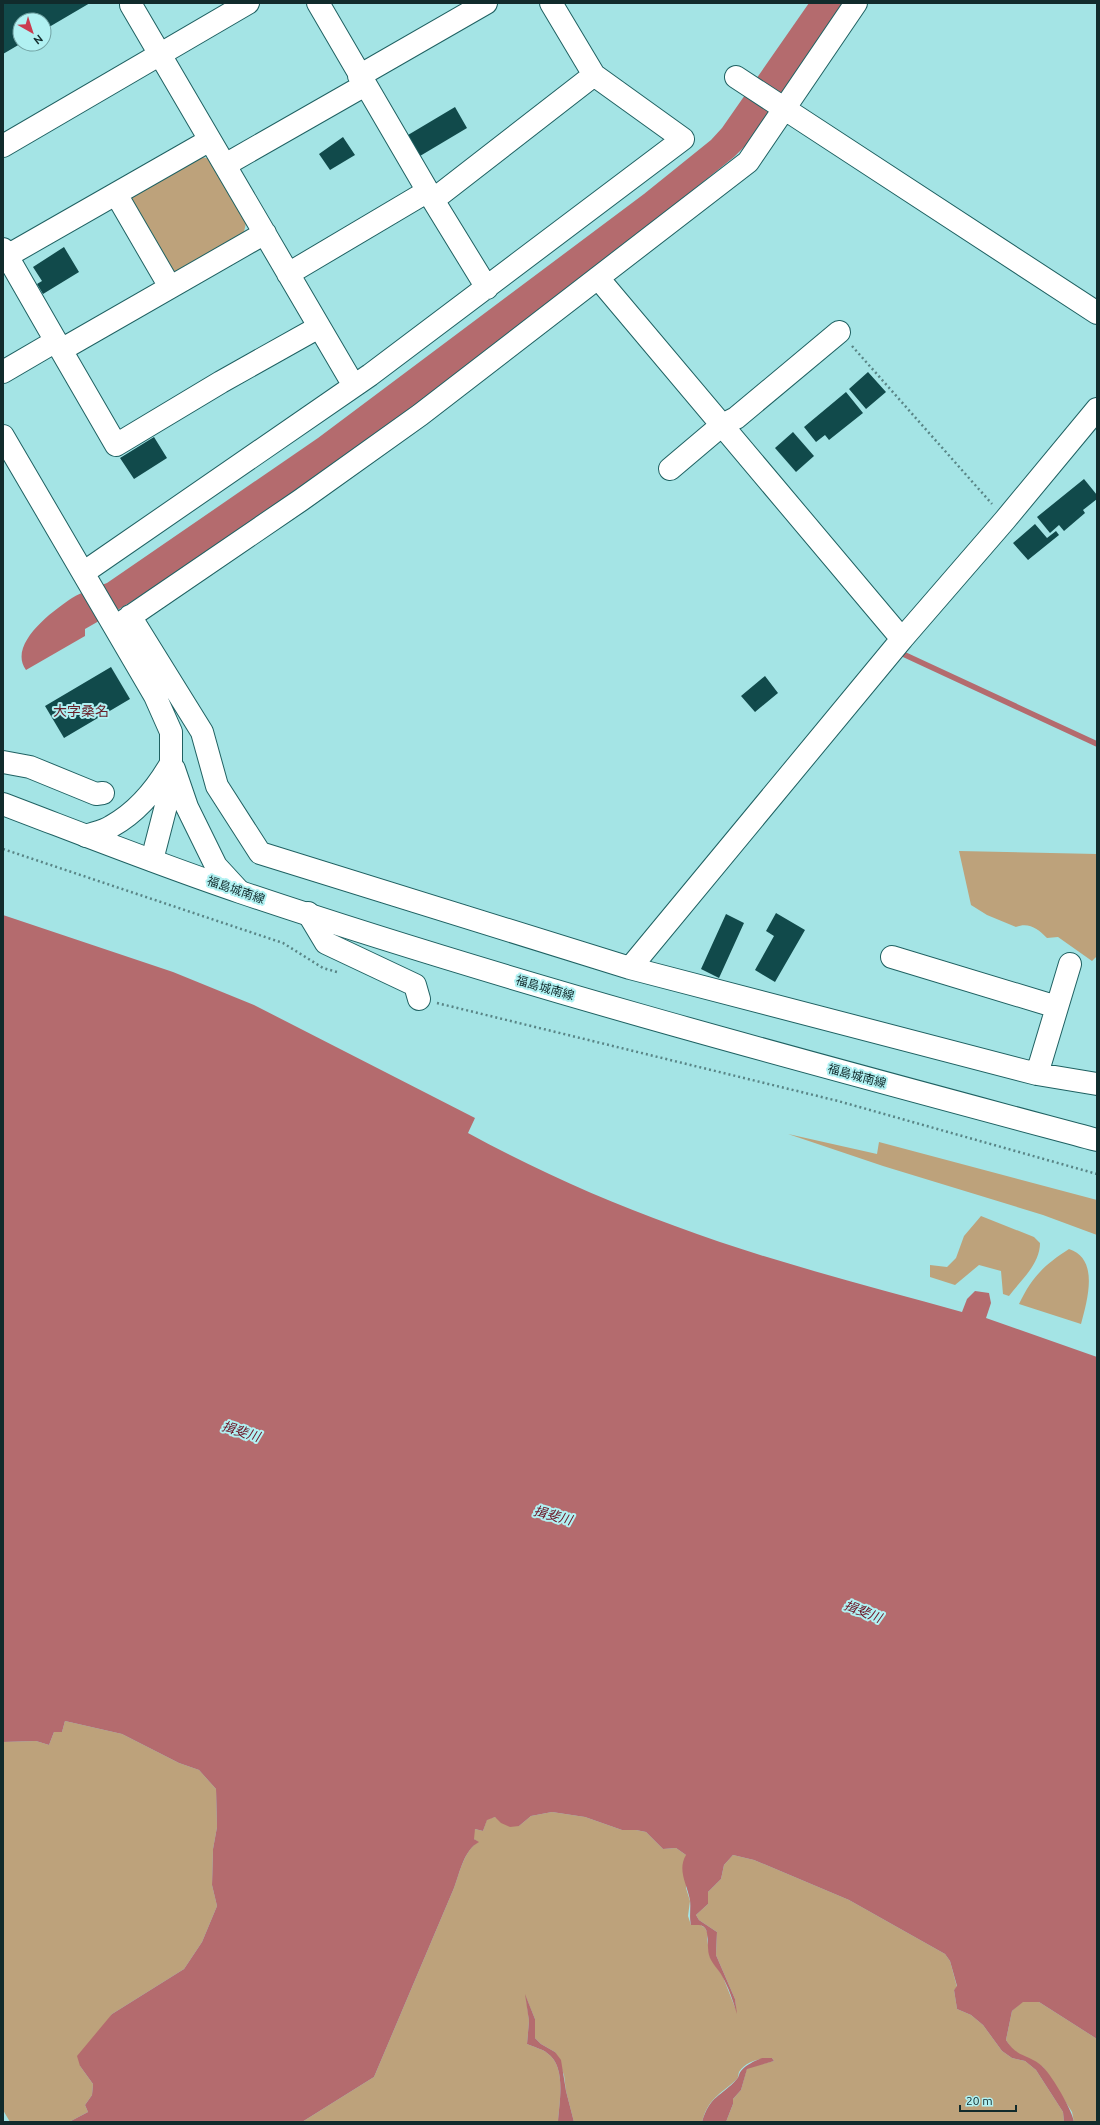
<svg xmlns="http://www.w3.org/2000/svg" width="1100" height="2125" viewBox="0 0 1100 2125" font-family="Ubuntu,'Noto Sans JP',sans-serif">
	<rect width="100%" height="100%" fill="#a4e4e5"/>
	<path fill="#bda27b" d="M198 156 210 159 246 223 243 236 177 273 168 270 130 206 133 194Z
		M959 851 1097 854V956L1092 961 1058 937 1047 938C1038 929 1029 922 1016 927L987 915 971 905Z
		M788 1134 877 1154 879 1142 1097 1200V1235L1043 1215 883 1166Z
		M981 1216 1034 1237 1040 1243C1040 1264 1021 1280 1009 1296L1003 1294 1001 1271 979 1265 955 1285 930 1277V1265L947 1267 956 1258 964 1236Z
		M1069 1249C1100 1259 1087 1301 1081 1324L1019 1304C1032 1277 1044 1265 1069 1249Z
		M65 1721 122 1734 179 1763 199 1770 216 1789 217 1827 213 1849 212 1885 217 1906 202 1942 184 1969 112 2014 80 2066 93 2084 92 2095 85 2105 88 2112 69 2122H10L3 2110V1742L36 1741 49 1745 54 1732H62Z
		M552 1812 585 1817 622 1830H636L646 1832 663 1849 676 1848 686 1855V1888L690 1901 688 1916 691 1925 699 1924 705 1928 708 1934 707 1939 710 1957 723 1977 736 2010 735 1999 716 1955 717 1932 699 1920 696 1915 708 1904V1892L721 1879 724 1865 733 1855 754 1860 849 1900 945 1954 950 1961 957 1987 954 1990 957 2009 971 2015 983 2025 1002 2051 1012 2058 1025 2061 1036 2070 1063 2112 1064 2122H726L733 2104V2099L741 2090 747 2068 774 2061 772 2058C761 2058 746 2061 739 2072 738 2075 739 2077 736 2080 719 2095 708 2099 702 2122H574L566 2091 564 2075 555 2052 541 2044 535 2038V2019L526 1997 529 2021 527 2044C533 2047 543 2049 547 2053 567 2066 559 2103 558 2122H302L374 2077 454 1888C460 1872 464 1851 478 1842L474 1839 473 1833 475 1829 483 1831 487 1819 495 1817 519 1826 531 1816Z
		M1022 2002H1039L1097 2039V2122H1074L1072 2112 1043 2067 1014 2052 1006 2040 1012 2011Z"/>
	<path fill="#b46b6e" d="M809 3H847L810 52 747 144 734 157C574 286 412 415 241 529 190 563 139 599 85 629V636L26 670C7 644 54 610 72 598 82 592 95 588 107 583L318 438 644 194 711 140 722 128Z
		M3 915 173 972 254 1005 475 1118 468 1133C534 1169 603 1200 675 1226 768 1261 866 1285 962 1312L967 1299 975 1291 989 1293 991 1303 986 1318 1097 1357V2039L1039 2002H1023L1012 2011 1006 2040C1018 2059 1030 2054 1043 2067 1053 2077 1072 2110 1074 2122H1064L1063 2112 1036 2070 1025 2061 1012 2058 1002 2051 983 2025 971 2015 957 2009 954 1990 957 1986 950 1961 945 1954 849 1900 754 1860 733 1855 724 1865 721 1879 708 1892V1904L696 1915 699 1920 717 1932 716 1955 735 1999 737 2014C733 2001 729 1988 722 1976 719 1970 711 1963 709 1955 707 1948 709 1933 705 1928 702 1924 697 1925 691 1925 689 1916 691 1909 690 1900 687 1884 677 1870 686 1855L676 1848 663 1849 646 1832 636 1830H622L585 1817 552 1812 531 1816 519 1826 510 1827 501 1823 495 1817 487 1820 483 1831 475 1829 474 1839 479 1842C464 1850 460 1872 454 1888L374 2077 302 2122H69L88 2112 85 2105 92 2095 93 2084 80 2066 77 2056 112 2014 184 1969 202 1942 217 1906 212 1885 213 1849 217 1827 216 1789 199 1770 179 1763 122 1734 65 1721 62 1732H54L49 1745 36 1741 3 1742Z
		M525 1994 535 2019V2038L541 2044 555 2052 561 2060 566 2091 574 2122H558C559 2103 567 2066 547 2053 543 2049 533 2047 527 2044L529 2021Z
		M762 2058H772L774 2061 747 2069 741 2090 733 2099V2104L726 2122H702C710 2095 721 2097 737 2079 739 2077 739 2073 741 2071 746 2065 754 2061 762 2058Z"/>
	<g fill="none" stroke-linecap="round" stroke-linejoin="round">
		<path stroke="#b46b6e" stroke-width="5.5" d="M903 654 1097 744"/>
	</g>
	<path fill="#114a4b" d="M3 3H90L44 30V20H20V44L3 54Z
		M455 107 467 128 420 156 408 135Z
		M343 137 355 155 330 170 319 154Z
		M64 247 79 272 43 294 37 284 42 281 33 267Z
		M868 372 886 392 866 409 849 389Z
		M846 392 863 413 829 440 825 435 816 442 804 427Z
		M793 432 814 456 796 472 775 448Z
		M154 437 167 458 134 479 120 458Z
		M1084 479 1097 495V499L1083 510 1085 513 1064 531 1059 525 1050 533 1037 517Z
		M1035 524 1047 538 1056 531 1059 535 1028 560 1013 543Z
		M111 667 130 699 64 738 45 706Z
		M765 676 778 693 755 712 741 696Z
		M776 913 805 930 775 982 755 970 774 936 766 931Z
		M726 914 744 923 719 978 701 969Z"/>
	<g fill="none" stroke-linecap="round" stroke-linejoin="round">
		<defs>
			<path id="minor" d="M318 3 433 200 487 288
				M131 5 354 386
				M359 76 486 3
				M736 77 1097 313
				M3 146 248 3
				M225 165 365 85
				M116 194 170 287
				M433 200 594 75
				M3 249 61 350 265 233
				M7 256 210 140
				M288 274 428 191
				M598 278 902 639
				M61 350 116 445 221 382 319 327
				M3 372 56 341
				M3 436 155 696 171 732V762L168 798 152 860
				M670 469 722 425 736 418 839 332
				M83 573 370 375 683 139 594 75 551 3
				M130 616 202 732 217 786 260 853 630 968 1037 1074 1097 1084
				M115 627 301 500 420 415 748 162 856 3
				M3 762 30 767 96 794 103 793
				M174 769 187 807 216 866 239 891
				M86 836C94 833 105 831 112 826 137 812 156 789 170 765
				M308 913 326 943 415 985 419 999
				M892 957 1057 1007
				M630 968 902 639 1005 520 1097 409
				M1037 1074 1070 964"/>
			<path id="major" d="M3 804C82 834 160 865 240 892 522 987 810 1063 1097 1140"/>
		</defs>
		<use href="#minor" stroke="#1f6162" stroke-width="24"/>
		<use href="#major" stroke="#1f6162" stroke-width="24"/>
		<path stroke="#598586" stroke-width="2.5" stroke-dasharray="2 3" stroke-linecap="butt" d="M852 346 992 504
			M3 849 283 943 323 968 337 972
			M437 1003 838 1101 1097 1174"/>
		<use href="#minor" stroke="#fff" stroke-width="22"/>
		<use href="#major" stroke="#fff" stroke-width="22"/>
	</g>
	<g text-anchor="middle" stroke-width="4" stroke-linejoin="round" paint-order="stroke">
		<g font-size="12" fill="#112b2c" stroke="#b1f1f2">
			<text transform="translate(236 890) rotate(19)" y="4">福島城南線</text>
			<text transform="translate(545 988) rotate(16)" y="4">福島城南線</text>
			<text transform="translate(857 1076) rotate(15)" y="4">福島城南線</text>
		</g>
		<g font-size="13" font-style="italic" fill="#6b0f20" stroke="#b1f1f2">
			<text transform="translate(241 1431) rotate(17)" y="5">揖斐川</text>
			<text transform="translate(553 1515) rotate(15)" y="5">揖斐川</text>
			<text transform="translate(863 1611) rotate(21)" y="5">揖斐川</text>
		</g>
		<g font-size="14" fill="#68222a" stroke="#b1f1f2">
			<text x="81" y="716">大字桑名</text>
		</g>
	</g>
	<rect width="1100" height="2125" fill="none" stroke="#112b2c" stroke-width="8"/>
	<g transform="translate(32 32) rotate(141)"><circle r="19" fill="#b1f1f2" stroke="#71a2a3"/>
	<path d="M0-3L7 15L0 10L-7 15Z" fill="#cb3b4f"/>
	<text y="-6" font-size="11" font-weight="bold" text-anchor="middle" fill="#112b2c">N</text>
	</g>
	<path d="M960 2105v6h56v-6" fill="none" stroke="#112b2c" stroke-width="2"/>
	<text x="966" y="2105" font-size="12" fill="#112b2c" stroke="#b1f1f2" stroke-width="3" paint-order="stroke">20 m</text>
</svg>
